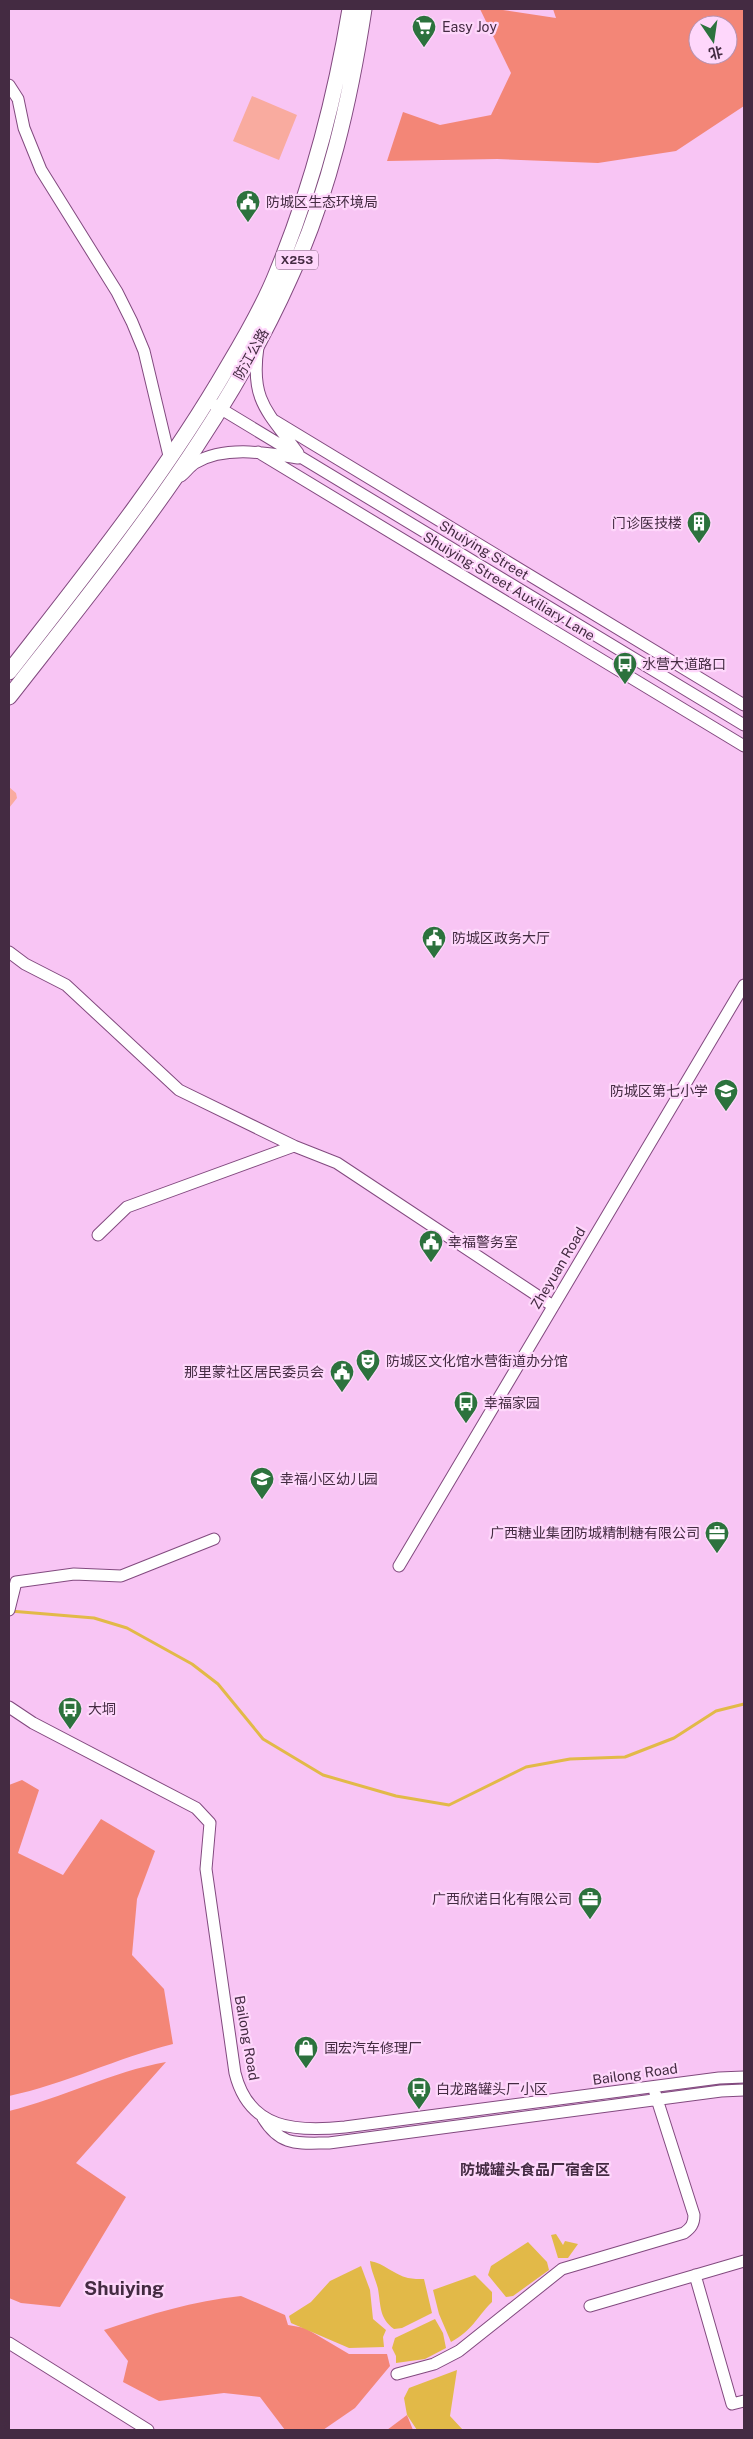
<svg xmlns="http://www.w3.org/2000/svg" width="753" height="2439" viewBox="0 0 753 2439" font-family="'Public Sans','Noto Sans SC',sans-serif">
	<rect width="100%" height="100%" fill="#f8c5f4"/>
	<path fill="#f9ab9f" d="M252 96 297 115 279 160 233 141Z
		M9 787 16 793 17 798 9 808Z"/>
	<path fill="#f38677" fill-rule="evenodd" d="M480 9H496L556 18 553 9H744V106L676 151 598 163 497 159 387 161 403 112 440 125 491 115 511 73ZM698 25H728V55H698Z
		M22 1780 39 1790 18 1853 63 1875 101 1819 155 1851 137 1899 132 1955 164 1989 173 2044C117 2058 65 2084 9 2096V1785Z
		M166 2062 76 2163 126 2197 60 2307 21 2303 9 2298V2111C62 2098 111 2072 166 2062Z
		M241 2296 285 2315 288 2325 305 2328 349 2354H387L390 2366 355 2408 323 2430H285L260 2397 224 2393 159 2401 123 2382 128 2361 104 2330C150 2314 193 2301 241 2296Z
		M407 2415 413 2430H387Z"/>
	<path fill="#e2b948" d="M556 2234 563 2245 565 2241 578 2244 568 2258H558L551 2235Z
		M528 2242 547 2262 549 2270 513 2296 506 2297 488 2275 491 2266Z
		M370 2261C384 2263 394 2275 408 2278 413 2279 419 2279 424 2279L432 2313 402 2328 394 2329C379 2318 381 2306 378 2289 376 2280 371 2271 370 2261Z
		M361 2266 370 2290 373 2319 386 2330 383 2337 384 2347 349 2348 291 2323 289 2316 311 2302 330 2281Z
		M475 2275 492 2292V2302C475 2319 473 2330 451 2342L439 2314 433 2290Z
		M435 2319 443 2333 446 2348 425 2359 396 2363V2356L392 2348 395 2338Z
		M457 2370 450 2416 463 2430H417L407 2415 404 2398 409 2388Z"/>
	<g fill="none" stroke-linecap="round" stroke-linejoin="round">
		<path stroke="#e2b948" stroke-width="3" d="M10 1611 94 1618 127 1628 192 1664 218 1684 263 1739 323 1775 396 1796 449 1805 526 1767 570 1759 625 1757 674 1738 716 1711 744 1704"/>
		<defs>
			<path id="minor" d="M9 85 18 99 24 128 41 170 117 292 132 322 144 351 170 460
				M258 347C250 401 268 412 298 453
				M208 401 744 725
				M275 421 744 705
				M258 452 744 746
				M181 476C186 472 190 466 195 463 225 445 267 453 298 458
				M9 952 25 964 66 985 179 1090 294 1146
				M98 1235 127 1207 294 1146 337 1163 553 1306
				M399 1566 744 985
				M9 1610 16 1582 74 1574 121 1576 214 1539
				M9 1707 33 1723 196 1808 210 1823 206 1869 235 2073C249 2130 296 2132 345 2127L719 2078 744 2077
				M263 2118C281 2147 298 2143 329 2143L721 2091 744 2090
				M695 2275 732 2404 744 2401
				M590 2306 744 2261
				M9 2343 148 2430
				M397 2374 434 2364 459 2351 562 2269 684 2233C691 2228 694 2224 694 2215L655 2093"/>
			<path id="major" d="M9 672C86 573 165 475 228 366 246 336 264 305 277 272 312 187 335 99 350 9
				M9 697C112 565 221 433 290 278 329 193 350 101 364 9"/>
		</defs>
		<use href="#minor" stroke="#824a7f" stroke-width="13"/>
		<use href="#major" stroke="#824a7f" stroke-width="17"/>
		<use href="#minor" stroke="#fff" stroke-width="11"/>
		<use href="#major" stroke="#fff" stroke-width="15"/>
	</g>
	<defs>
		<symbol id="supermarket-pin" viewBox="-11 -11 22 30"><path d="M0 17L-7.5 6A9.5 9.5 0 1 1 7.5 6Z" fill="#2c723d" stroke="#fed7fb"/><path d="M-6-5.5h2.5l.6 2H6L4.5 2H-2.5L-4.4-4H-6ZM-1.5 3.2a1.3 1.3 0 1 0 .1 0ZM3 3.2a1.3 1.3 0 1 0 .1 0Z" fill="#fff"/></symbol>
		<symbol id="civic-pin" viewBox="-11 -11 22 30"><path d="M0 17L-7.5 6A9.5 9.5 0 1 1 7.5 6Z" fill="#2c723d" stroke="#fed7fb"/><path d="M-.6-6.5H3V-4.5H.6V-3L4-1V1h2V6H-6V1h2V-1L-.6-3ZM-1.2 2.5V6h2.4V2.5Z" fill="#fff"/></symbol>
		<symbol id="building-pin" viewBox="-11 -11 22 30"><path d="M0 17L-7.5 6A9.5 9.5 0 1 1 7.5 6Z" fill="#2c723d" stroke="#fed7fb"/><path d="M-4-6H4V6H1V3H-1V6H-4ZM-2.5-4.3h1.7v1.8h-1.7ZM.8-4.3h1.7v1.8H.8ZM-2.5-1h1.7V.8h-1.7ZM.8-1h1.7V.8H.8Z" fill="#fff"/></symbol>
		<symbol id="bus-pin" viewBox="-11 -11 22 30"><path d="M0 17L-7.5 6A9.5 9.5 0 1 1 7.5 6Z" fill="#2c723d" stroke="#fed7fb"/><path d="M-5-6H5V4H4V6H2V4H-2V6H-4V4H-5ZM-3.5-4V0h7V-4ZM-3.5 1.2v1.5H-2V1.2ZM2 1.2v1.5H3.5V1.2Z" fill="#fff"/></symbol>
		<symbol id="school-pin" viewBox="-11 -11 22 30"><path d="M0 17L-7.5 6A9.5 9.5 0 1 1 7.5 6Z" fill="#2c723d" stroke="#fed7fb"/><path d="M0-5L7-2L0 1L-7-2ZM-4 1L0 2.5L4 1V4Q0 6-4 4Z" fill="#fff"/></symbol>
		<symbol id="theatre-pin" viewBox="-11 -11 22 30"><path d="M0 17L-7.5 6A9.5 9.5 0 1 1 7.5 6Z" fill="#2c723d" stroke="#fed7fb"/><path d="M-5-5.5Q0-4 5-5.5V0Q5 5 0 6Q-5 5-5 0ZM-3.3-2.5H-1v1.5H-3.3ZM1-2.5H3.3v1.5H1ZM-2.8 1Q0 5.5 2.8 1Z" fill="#fff"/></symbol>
		<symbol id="office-pin" viewBox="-11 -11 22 30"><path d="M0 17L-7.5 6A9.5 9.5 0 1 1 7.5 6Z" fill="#2c723d" stroke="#fed7fb"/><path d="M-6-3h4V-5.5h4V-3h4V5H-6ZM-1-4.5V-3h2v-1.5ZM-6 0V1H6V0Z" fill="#fff"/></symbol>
		<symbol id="shop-pin" viewBox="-11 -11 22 30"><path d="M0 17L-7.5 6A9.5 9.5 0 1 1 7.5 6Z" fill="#2c723d" stroke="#fed7fb"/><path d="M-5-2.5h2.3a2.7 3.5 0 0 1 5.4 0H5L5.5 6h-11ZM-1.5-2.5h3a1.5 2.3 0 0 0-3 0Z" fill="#fff"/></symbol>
	</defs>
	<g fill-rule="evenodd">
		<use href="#supermarket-pin" x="410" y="13" width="28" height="38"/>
		<use href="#civic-pin" x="234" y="188" width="28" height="38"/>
		<use href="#building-pin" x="685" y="509" width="28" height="38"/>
		<use href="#bus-pin" x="611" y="650" width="28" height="38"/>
		<use href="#civic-pin" x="420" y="924" width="28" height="38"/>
		<use href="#school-pin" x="712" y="1077" width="28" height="38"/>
		<use href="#civic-pin" x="417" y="1228" width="28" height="38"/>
		<use href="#theatre-pin" x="354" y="1347" width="28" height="38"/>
		<use href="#civic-pin" x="328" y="1358" width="28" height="38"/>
		<use href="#bus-pin" x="452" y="1389" width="28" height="38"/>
		<use href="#school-pin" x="248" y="1465" width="28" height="38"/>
		<use href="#office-pin" x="703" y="1519" width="28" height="38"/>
		<use href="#bus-pin" x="56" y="1695" width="28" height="38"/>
		<use href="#office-pin" x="576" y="1885" width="28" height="38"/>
		<use href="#shop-pin" x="292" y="2034" width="28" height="38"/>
		<use href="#bus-pin" x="405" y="2075" width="28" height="38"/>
	</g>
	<g text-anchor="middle" stroke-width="4.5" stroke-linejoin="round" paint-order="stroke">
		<rect fill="#fed7fb" stroke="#7c5f7a" stroke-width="1" x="276" y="250.5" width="42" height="19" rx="4"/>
		<g font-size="12" font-weight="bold" fill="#442b42">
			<text x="297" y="264">X253</text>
		</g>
		<g font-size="14" fill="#442b42" stroke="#fed7fb" text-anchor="start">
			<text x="442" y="32">Easy Joy</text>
			<text x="266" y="207">防城区生态环境局</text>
			<text x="682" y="528" text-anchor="end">门诊医技楼</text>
			<text x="642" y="669">水营大道路口</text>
			<text x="452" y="943">防城区政务大厅</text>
			<text x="708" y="1096" text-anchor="end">防城区第七小学</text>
			<text x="448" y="1247">幸福警务室</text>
			<text x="386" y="1366">防城区文化馆水营街道办分馆</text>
			<text x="324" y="1377" text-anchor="end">那里蒙社区居民委员会</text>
			<text x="484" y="1408">幸福家园</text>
			<text x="280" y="1484">幸福小区幼儿园</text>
			<text x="700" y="1538" text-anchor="end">广西糖业集团防城精制糖有限公司</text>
			<text x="88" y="1714">大垌</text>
			<text x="572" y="1904" text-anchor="end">广西欣诺日化有限公司</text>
			<text x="324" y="2053">国宏汽车修理厂</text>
			<text x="436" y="2094">白龙路罐头厂小区</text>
		</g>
		<g font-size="14" fill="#442b42" stroke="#fed7fb">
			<text transform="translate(251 354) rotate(-61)" y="5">防江公路</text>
			<text transform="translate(484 550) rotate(31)" y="5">Shuiying Street</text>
			<text transform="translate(509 586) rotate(31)" y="5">Shuiying Street Auxiliary Lane</text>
			<text transform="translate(558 1268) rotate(-59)" y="5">Zheyuan Road</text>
			<text transform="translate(247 2038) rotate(80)" y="5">Bailong Road</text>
			<text transform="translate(635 2074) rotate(-8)" y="5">Bailong Road</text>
		</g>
		<g font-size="15" font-weight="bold" fill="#442b42" stroke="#fed7fb">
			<text x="535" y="2175">防城罐头食品厂宿舍区</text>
		</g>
		<g font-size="19" font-weight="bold" fill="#442b42" stroke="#fed7fb">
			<text x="124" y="2295">Shuiying</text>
		</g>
	</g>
	<rect width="753" height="2439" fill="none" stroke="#442b42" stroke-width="20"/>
	<g transform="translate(713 40) rotate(167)"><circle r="24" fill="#fed7fb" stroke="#b492b1"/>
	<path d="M0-4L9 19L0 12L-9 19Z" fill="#2c723d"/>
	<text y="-8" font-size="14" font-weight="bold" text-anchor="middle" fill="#442b42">北</text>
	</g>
</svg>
